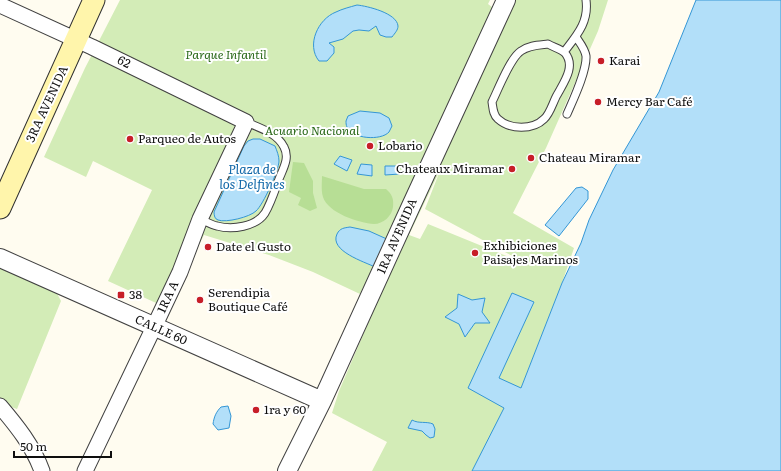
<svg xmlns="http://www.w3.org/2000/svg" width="781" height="471" viewBox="0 0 781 471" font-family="Literata,serif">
	<rect width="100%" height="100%" fill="#fffcf0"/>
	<path fill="#d3ecb7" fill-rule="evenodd" d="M120 0H490L488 4 500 13 506 0H608L598 31 546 148 513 213 574 248 562 283 521 388 472 471H372L387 442 332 413 339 391 384 286 368 278 360 294 313 272 269 255 204 235 167 308 108 281 152 190 93 161 86 177 44 157 85 68ZM441 168 425 209 531 266 428 224 420 239 409 235Z
		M0 258 51 282 61 301 17 409 0 403Z"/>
	<path fill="#b7de95" d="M293 162 304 163 313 181V193L317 208 310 211 298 205 301 198 289 192Z
		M322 176 364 189H386C392 194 394 199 393 207 392 216 383 224 374 224 359 223 328 213 323 197 321 191 322 182 322 176Z"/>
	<path fill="#b2dff9" stroke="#3496d5" d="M696 0H781V471H472L504 408 468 388 512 293 534 302 499 378 521 388 562 283 581 243 589 220 613 170 659 92Z
		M357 5C367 6 397 13 398 26 398 30 395 33 392 37H386L380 35 376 26 369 31 359 30 353 31 343 39 329 43 334 47V53L327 61H319C306 45 318 19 336 12 342 9 350 7 357 5Z
		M360 111 380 113 389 118 392 126C391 128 390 130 389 132 381 141 352 139 347 127 346 125 346 123 346 121L348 116Z
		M253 139H260L275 146C277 151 279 156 279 161 279 170 263 205 256 211 250 217 226 223 218 220 215 219 214 216 214 212L244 146 248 141Z
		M340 156 352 160 347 171 334 164Z
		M361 164 372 165V176L357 174Z
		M385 166H397L400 174 385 175Z
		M582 187 588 191V199L559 236 545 225 576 188Z
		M350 227 369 231 389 240 375 267C365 262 329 251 337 234 340 228 344 228 350 227Z
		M458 294 472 300 485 298 482 312 490 323H475L465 337 459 324 445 317 457 308Z
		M228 406 231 416 229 428 218 430 213 424C214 417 216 412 221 407Z
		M412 420C419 424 426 421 433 424L435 429 434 437 430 438 426 435 422 431 408 428Z"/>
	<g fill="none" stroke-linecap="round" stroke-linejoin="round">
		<defs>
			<path id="service" d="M548 44C553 47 561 49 565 53 576 66 564 82 557 95 553 102 550 114 544 119 533 130 510 130 498 119 493 115 493 108 492 102 498 90 510 58 521 51 529 45 539 45 548 44Z
				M564 52C577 35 589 22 586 0
				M567 114C573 100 587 71 586 56 585 49 580 43 576 37
				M200 219C205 221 211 225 217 226 232 230 256 227 265 213 271 203 275 190 279 179 283 169 290 158 284 147 277 133 260 128 246 122"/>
			<path id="minor" d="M0 5 92 47 246 122 200 219 180 272 154 327 85 471
				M0 406C17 426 33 446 42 471"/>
			<path id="tertiary" d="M0 258 322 401
				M287 471 322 401 411 206 506 0"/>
			<path id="secondary" d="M0 208 94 0"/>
		</defs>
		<use href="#service" stroke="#414141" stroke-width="9"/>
		<use href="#minor" stroke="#414141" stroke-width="17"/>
		<use href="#tertiary" stroke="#414141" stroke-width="20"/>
		<use href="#secondary" stroke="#303030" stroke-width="23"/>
		<use href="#service" stroke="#fff" stroke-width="7"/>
		<use href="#minor" stroke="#fff" stroke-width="15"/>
		<use href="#tertiary" stroke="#fff" stroke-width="18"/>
		<use href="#secondary" stroke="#fff5ab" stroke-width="21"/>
	</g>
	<g fill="#c71e28" stroke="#fff" stroke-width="1.5">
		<circle cx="601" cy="61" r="4"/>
		<circle cx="598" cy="102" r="4"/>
		<circle cx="130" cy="139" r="4"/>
		<circle cx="370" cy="146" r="4"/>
		<circle cx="531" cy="158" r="4"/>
		<circle cx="512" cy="169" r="4"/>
		<circle cx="208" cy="247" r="4"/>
		<circle cx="475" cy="253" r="4"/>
		<rect x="117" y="291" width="8" height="8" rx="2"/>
		<circle cx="200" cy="300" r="4"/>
		<circle cx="256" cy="410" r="4"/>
	</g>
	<g text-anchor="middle" stroke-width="4" stroke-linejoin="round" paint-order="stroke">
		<g font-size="12" font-style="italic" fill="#2c6a1b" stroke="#fff">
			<text x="226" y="59">Parque Infantil</text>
			<text x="312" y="135">Acuario Nacional</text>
		</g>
		<g font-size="12" fill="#0e0e0e" stroke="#fff" text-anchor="start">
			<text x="609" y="65">Karai</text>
			<text x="606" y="106">Mercy Bar Café</text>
			<text x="138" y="143">Parqueo de Autos</text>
			<text x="378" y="150">Lobario</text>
			<text x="539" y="162">Chateau Miramar</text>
			<text x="504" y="173" text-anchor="end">Chateaux Miramar</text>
			<text x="483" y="250">Exhibiciones<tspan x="483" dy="14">Paisajes Marinos</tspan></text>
			<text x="216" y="251">Date el Gusto</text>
			<text x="208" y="297">Serendipia<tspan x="208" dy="14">Boutique Café</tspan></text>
			<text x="129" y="299">38</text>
			<text x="264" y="414">1ra y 60</text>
		</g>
		<g font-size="12" fill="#0e0e0e" stroke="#fff">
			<text transform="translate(124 62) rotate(26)" y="4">62</text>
			<text transform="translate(47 104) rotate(-65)" y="4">3RA AVENIDA</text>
			<text transform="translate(397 236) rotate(-66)" y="4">1RA AVENIDA</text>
			<text transform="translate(168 297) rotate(-65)" y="4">1RA A</text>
			<text transform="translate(161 330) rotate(24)" y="4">CALLE 60</text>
		</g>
		<g font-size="13" font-style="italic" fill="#1067a8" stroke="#fff">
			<text x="252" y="174">Plaza de<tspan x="252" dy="15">los Delfines</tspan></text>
		</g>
	</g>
	<path d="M14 451v6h97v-6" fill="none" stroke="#0e0e0e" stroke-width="2"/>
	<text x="20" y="451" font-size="12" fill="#0e0e0e" stroke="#ffffff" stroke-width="3" paint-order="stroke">50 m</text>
</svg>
